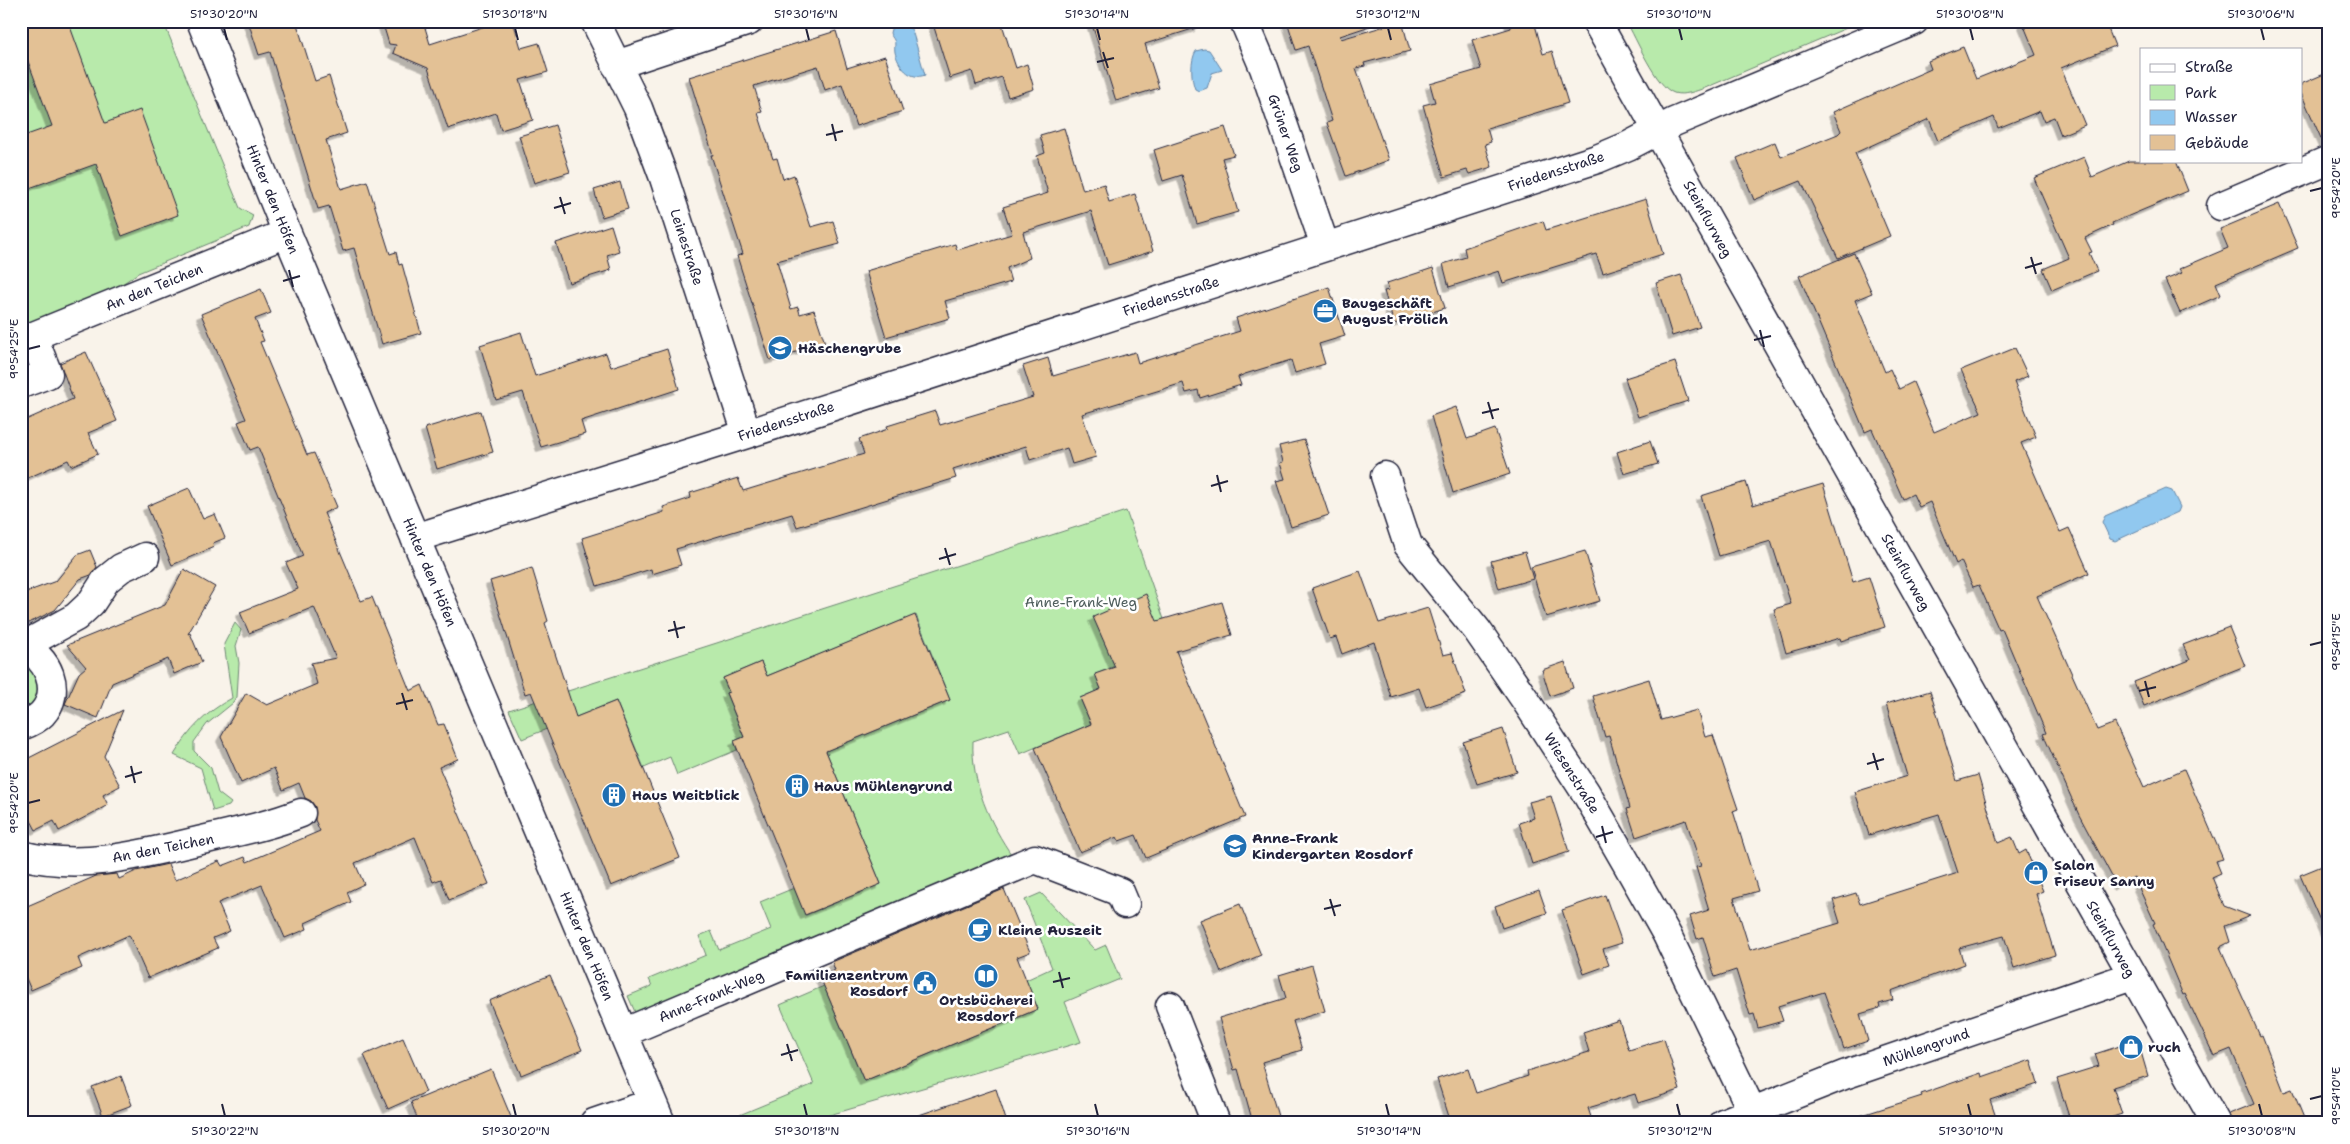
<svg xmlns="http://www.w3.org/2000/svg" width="2350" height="1144" viewBox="0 0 2350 1144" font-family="'Shantell Sans',sans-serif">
	<defs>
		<filter id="shadow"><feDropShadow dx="-4.5" dy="4.5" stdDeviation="0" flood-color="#0004"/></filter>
	</defs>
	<rect width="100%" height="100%" fill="#f9f3ea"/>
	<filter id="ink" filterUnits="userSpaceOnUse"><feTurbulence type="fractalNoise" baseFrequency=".02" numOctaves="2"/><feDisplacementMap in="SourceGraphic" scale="10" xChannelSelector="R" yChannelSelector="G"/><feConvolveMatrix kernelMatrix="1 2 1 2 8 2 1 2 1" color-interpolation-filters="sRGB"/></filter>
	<g filter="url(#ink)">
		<path fill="#b8eaab" stroke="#6d8673" d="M21 21H163L240 208 253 215 249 227 138 273 115 289 21 328Z
			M1626 21H1863L1705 88C1696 91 1684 96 1674 93 1656 87 1636 38 1626 21Z
			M1126 511 1172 642 1096 674 1101 689 1080 698 1091 724 1020 754 1009 729 973 741C971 783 990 824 1013 857L635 1012 628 996 652 986 649 979 706 955 699 936 711 931 719 950 771 929 760 902 794 888 806 915 881 884 826 751 950 700 916 615 767 676 761 662 723 678 729 692 726 693 744 737 734 741 737 750 677 775 670 757 644 768 616 701 522 739 509 710Z
			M235 623 241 630 236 646 239 663 237 697 233 703 207 724 194 742V751L211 768 218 793 231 803 229 806 213 811 201 768 174 755C189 730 206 712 232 698L224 644Z
			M21 659 36 673 40 694 33 709 21 715Z
			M1041 893 1095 950 1106 945 1120 979 1065 1002 1081 1042 802 1123H740L737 1116 814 1084 780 1005 824 986 864 1081 1038 1009 1026 980 1052 968 1025 900Z"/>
		<path fill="#91c8ef" stroke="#6586a7" d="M898 25H904L912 30 925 75C910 81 898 66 895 52 894 48 896 43 894 40 893 38 891 36 890 33L891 29Z
			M1204 49 1209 50 1222 70 1212 73 1207 88 1199 91 1195 89C1191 79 1190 61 1196 51Z
			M2166 489 2172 491 2180 507 2178 512 2115 541 2110 539 2102 522 2105 516Z"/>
		<path fill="#e3c195" stroke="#22223b" filter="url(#shadow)" d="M21 21H68L105 123 140 110 178 215 122 236 96 164 21 191V137L52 126 26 56 21 58Z
			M248 21H296L315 81 329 76 347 133 326 140 341 189 367 181 390 254 396 252 399 265 402 264 421 333 382 344 354 248 343 251 329 206 318 209 270 52 259 55Z
			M382 21H423L430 44 501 21H513L521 48 539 43 548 72 520 80 533 120 501 130 496 113 448 129 428 68 393 53 396 45 389 44Z
			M932 21H1001L1016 68 1027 64 1034 89 1008 97 1002 77 976 85 972 71 950 78Z
			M1091 21H1198L1199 27 1145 44 1159 88 1116 101Z
			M1287 21H1369L1370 26 1340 36 1341 39 1402 21 1410 51 1364 63 1365 66 1356 68 1389 160 1346 176 1327 123 1332 121 1308 46 1296 50Z
			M1509 21H1534L1543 54 1552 51 1568 103 1487 128 1491 142 1485 144 1492 167 1469 174 1467 170 1444 177 1423 105 1435 102 1430 84 1481 69 1472 40 1511 28Z
			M2022 21H2105L2115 46 2061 68 2085 125 2061 135 2054 117 2044 121 2040 111 1998 128 1994 117 1938 141 1929 119 1855 153 1890 236 1838 258 1801 181 1754 200 1737 158 1775 142 1781 157 1838 134 1841 131 1833 112 1931 69 1928 61 1963 47 1976 79 2036 55Z
			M836 31 847 68 885 56 903 111 856 126 842 84 825 90 818 66 754 86 762 112 758 113 773 159 777 158 783 179 794 175 811 227 833 221 840 244 777 261 791 309 798 307 800 314 814 310 825 343 770 360 737 256 743 254 711 155H713L689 77Z
			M2329 72V145H2324L2301 93V84Z
			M555 125 570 172 534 183 519 136Z
			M1225 127 1234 155 1222 158 1238 212 1197 224 1182 175 1163 181 1154 150Z
			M1064 128 1083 190 1104 184 1109 202 1135 194 1153 251 1108 265 1091 211 1023 232 1030 258 1007 268 1011 282 945 301 950 318 886 337 866 271 955 244 957 250 1012 234 1003 207 1048 193 1037 156 1045 153 1040 135Z
			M2084 157 2092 177 2129 161H2176L2188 191 2112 223 2113 225 2085 238 2092 252 2089 253 2097 271 2052 290 2043 269 2069 258 2034 178Z
			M620 182 628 209 602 217 594 190Z
			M1646 199 1663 254 1603 273 1596 254 1503 283 1499 271 1449 287 1443 264 1466 257 1464 248 1543 221 1546 230Z
			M2279 204 2298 248 2216 283 2221 295 2180 313 2165 280 2182 273 2179 269 2228 248 2220 229Z
			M611 225 619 251 607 255 611 270 569 283 556 243Z
			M1854 253 1872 293 1855 300 1885 372 1890 369 1899 389 1913 382 1934 432 1981 412 1961 370 2015 348 2028 376 2014 382 2036 437 2021 443 2060 532 2069 528 2089 573 2037 596 2097 730 2115 723 2144 787 2184 769 2223 859 2216 861 2221 873 2212 877 2224 906 2250 916 2225 926 2230 942 2220 947 2260 1036 2262 1035 2284 1092 2292 1089 2306 1123H2232L2229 1114 2254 1104 2231 1049 2214 1056 2185 994 2183 995 2153 924 2155 923 2134 877 2117 886 2079 815 2043 734 2046 733 2002 629 1999 630 1979 585 1973 587 1961 561 1956 564 1930 502 1919 507 1913 494 1903 499 1872 429 1865 432 1799 276Z
			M1433 268 1445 308 1394 324 1384 291 1389 290 1387 283Z
			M1681 275 1700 327 1672 336 1656 283Z
			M1329 287 1345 336 1319 344 1325 364 1295 373 1291 360 1245 374 1238 377 1241 385 1200 398 1198 390 1186 393 1183 383 1082 414 1096 457 1072 464 1067 448 1030 460 1026 446 953 469 956 478 797 527 792 514 676 549 681 565 652 574 651 569 597 586 582 538 664 512 663 507 691 498 690 493 738 478 743 491 864 454 859 439 888 429 887 426 935 411 940 425 1033 397 1023 366 1048 358 1053 376 1135 352 1138 363 1240 331 1236 318Z
			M261 289 271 313 255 319 264 341 260 342 307 455 314 453 337 507 324 513 361 601 372 597 410 691 422 685 438 725 444 724 458 759 439 767 489 884 449 900 441 879 433 882 415 837 355 863 364 884 347 892 351 902 305 923 307 929 285 938 262 885 218 903 230 931 213 938 218 948 148 978 129 935 78 958 82 968 31 990 21 967V915L27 913 25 907 96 876 117 874 119 879 136 871 168 864 175 880 219 861 222 866 245 857 247 862 320 831 315 820V807L311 801 305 798 299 783 283 790 274 768 241 783 221 737 246 693 267 705 317 684 311 663 336 658 314 607 249 633 240 612 298 589 286 563 303 556 258 447 250 450 238 422 246 419 201 314Z
			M521 332 535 376 606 353 611 367 667 349 679 389 581 421 585 434 541 447 523 392 496 400 480 345Z
			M86 352 117 421 88 433 98 454 71 466 68 460 21 481V422L73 399 60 363Z
			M1675 362 1688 401 1638 417 1625 378Z
			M1456 407 1467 439 1495 429 1510 474 1453 493 1431 416Z
			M481 411 493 452 437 469 425 428Z
			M1304 440 1329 515 1291 527 1276 481 1285 479 1280 463 1283 462 1279 446Z
			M1650 441 1658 464 1624 474 1617 452Z
			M1746 482 1753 505 1823 484 1853 582 1869 577 1885 627 1841 641 1840 638 1786 653 1774 609 1791 604 1771 541 1719 556 1701 496Z
			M189 488 203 519 215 514 225 538 213 543 214 547 172 565 147 506Z
			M90 550 97 567 91 575 80 579 55 610 21 627V594L56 581 77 555Z
			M1585 551 1600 601 1546 617 1531 567Z
			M1525 552 1533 579 1499 589 1491 561Z
			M532 568 548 621 545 623 576 717 616 701 680 858 611 886 531 692 525 694 490 581Z
			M184 569 215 587 188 634 190 633 202 662 174 674 168 659 112 683 98 718 65 704 79 673 86 667 67 645 165 605Z
			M1360 571 1379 623 1428 608 1443 655 1452 653 1466 694 1426 707 1419 688 1391 697 1374 642 1342 654 1336 637 1330 639 1312 588Z
			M1146 594 1157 621 1222 602 1232 635 1176 651 1245 817 1146 858 1136 835 1119 841 1117 837 1080 852 1035 748 1091 724 1080 698 1101 689 1095 674 1115 667 1093 617Z
			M915 615 950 700 826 751 881 884 805 915 734 741 744 737 726 693 729 692 723 678 761 662 767 676Z
			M2229 627 2245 666 2144 706 2134 682 2190 660 2183 645Z
			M1565 662 1573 688 1550 696 1542 670Z
			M1649 679 1661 720 1697 710 1705 737 1713 735 1738 809 1733 811 1758 891 1734 898 1750 950 1840 923 1833 900 1856 893 1860 904 1958 873 1939 814 1869 835 1855 792 1907 776 1886 704 1930 691 1957 781 1978 775 1998 843 2012 837 2019 854 2026 850 2043 891 2036 894 2055 955 2014 968 2004 936 1959 948 1964 964 1891 991 1893 1000 1879 1004 1880 1008 1860 1014 1868 1041 1844 1049 1824 992 1778 1006 1783 1021 1758 1028 1754 1014 1750 1015 1736 970 1715 977 1703 937 1697 939 1690 916 1709 910 1696 867 1701 866 1686 820 1636 837 1627 809 1630 808 1609 736 1605 737 1593 696Z
			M123 710 104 756 120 786 103 795 108 805 59 831 54 821 36 830 21 802V762Z
			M1503 729 1517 772 1477 784 1463 742Z
			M1551 796 1569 852 1532 864 1519 823 1534 818 1529 802Z
			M2322 866 2329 883V941L2300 875Z
			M1004 889 1030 952 1017 957 1038 1009 864 1081 820 977 835 970 832 962Z
			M1539 890 1547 913 1502 928 1495 906Z
			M1605 895 1622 943 1603 949 1609 965 1584 974 1562 910Z
			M1240 904 1261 955 1221 972 1200 920Z
			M1312 965 1325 1011 1293 1021 1302 1050 1262 1062 1280 1123H1253L1238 1069 1234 1070 1219 1018 1286 998 1279 975Z
			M550 975 582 1050 521 1075 489 1001Z
			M1619 1020 1629 1050 1664 1039 1680 1090 1638 1103 1635 1094 1588 1108 1593 1123H1451L1437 1079 1468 1069 1476 1093 1528 1076 1527 1071 1589 1052 1583 1032Z
			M403 1038 426 1092 388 1109 364 1055Z
			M2126 1044 2141 1052 2148 1076 2113 1087 2122 1114 2094 1123H2071L2057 1079 2099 1066 2095 1054Z
			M2031 1060 2038 1084 1990 1100 1998 1123H1854L1853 1118 1922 1096 1921 1094 1981 1073 1982 1077Z
			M491 1069 511 1117 497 1123H419L411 1102Z
			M121 1076 132 1105 103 1116 92 1087Z
			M996 1089 1007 1123H910V1118Z"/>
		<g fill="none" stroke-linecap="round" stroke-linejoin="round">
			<defs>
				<path id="minor" d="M201 21 287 233 661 1123
					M595 21 638 108 664 178 747 434
					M1244 21 1264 68 1325 246
					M1596 21 2216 1123
					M616 65 749 21
					M2221 206 2329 160
					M21 341 287 233
					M21 384 48 374 33 337
					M1385 476 1408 545 1477 630 1526 701 1586 793 1627 864 1667 935 1752 1111
					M415 538 747 434 1597 159 1628 146 1674 122 1914 21
					M21 646C48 656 63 691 42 714 36 720 29 723 21 726
					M23 646 76 617 91 603 106 580 121 568 145 557
					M21 855C82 871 143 854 202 840 237 832 268 826 301 813
					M1170 1006 1216 1123
					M623 1033 1035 859 1120 892 1125 904
					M594 1123 652 1103
					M1723 1123 1844 1075 2132 976"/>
			</defs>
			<use href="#minor" stroke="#22223b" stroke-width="31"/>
			<use href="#minor" stroke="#fff" stroke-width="28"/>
		</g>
	</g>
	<path fill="none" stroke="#22223b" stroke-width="2" d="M224 28 227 40M515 28 518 40M806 28 809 40M1097 28 1100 40M1388 28 1391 40M1679 28 1682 40M1970 28 1973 40M2261 28 2264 40M1103 52 1108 68M1097 62 1114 58M832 124 836 141M826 135 843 131M2310 191 2322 188M560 197 565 214M554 208 571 203M2031 257 2036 274M2025 268 2042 263M289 270 293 287M283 281 300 276M1760 330 1764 347M1754 340 1771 336M28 349 40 346M1488 402 1493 419M1482 413 1499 409M1217 475 1221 492M1211 486 1228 481M945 548 950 565M939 559 956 554M674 621 678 638M668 631 685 627M2310 645 2322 642M2145 681 2149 697M2139 691 2156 687M402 693 407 710M396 704 413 700M1873 753 1878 770M1867 764 1884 759M131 766 135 783M125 777 142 772M28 803 40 800M1602 826 1606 843M1596 837 1613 832M1330 899 1335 916M1324 909 1341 905M1059 972 1063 988M1053 982 1070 978M787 1044 792 1061M781 1055 798 1050M2310 1099 2322 1096M222 1104 225 1116M513 1104 516 1116M804 1104 807 1116M1095 1104 1098 1116M1386 1104 1389 1116M1677 1104 1680 1116M1968 1104 1971 1116M2259 1104 2262 1116"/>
	<defs>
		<symbol id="office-disc" viewBox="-11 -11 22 22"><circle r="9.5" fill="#1f6fb2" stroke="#fff"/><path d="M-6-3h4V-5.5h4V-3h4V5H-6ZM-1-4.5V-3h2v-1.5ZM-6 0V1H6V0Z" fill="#fff"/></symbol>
		<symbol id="school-disc" viewBox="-11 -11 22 22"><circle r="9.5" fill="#1f6fb2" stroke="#fff"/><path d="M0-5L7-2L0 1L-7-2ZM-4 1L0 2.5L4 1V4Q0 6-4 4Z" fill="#fff"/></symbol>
		<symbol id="building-disc" viewBox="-11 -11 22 22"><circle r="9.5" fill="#1f6fb2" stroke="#fff"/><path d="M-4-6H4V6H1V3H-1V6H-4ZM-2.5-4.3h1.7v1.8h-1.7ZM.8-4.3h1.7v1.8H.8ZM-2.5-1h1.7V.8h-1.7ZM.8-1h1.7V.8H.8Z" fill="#fff"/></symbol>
		<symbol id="shop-disc" viewBox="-11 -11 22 22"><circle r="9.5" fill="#1f6fb2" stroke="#fff"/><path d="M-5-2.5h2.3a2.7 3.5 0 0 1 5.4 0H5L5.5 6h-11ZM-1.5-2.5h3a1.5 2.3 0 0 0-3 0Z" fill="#fff"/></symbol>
		<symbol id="cafe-disc" viewBox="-11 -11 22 22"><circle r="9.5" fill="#1f6fb2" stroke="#fff"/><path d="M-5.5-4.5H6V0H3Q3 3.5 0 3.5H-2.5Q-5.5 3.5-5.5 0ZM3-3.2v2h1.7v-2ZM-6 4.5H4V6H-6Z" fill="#fff"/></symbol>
		<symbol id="library-disc" viewBox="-11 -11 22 22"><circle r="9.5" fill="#1f6fb2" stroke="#fff"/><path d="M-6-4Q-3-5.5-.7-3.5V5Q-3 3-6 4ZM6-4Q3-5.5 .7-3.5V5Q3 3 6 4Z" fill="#fff"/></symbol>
		<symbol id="civic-disc" viewBox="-11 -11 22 22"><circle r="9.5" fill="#1f6fb2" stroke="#fff"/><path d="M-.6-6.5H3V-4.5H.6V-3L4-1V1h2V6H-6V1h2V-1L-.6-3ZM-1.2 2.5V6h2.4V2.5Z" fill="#fff"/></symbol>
	</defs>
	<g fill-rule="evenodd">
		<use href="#office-disc" x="1311" y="297" width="28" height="28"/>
		<use href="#school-disc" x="766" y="334" width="28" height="28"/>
		<use href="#building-disc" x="783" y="772" width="28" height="28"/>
		<use href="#building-disc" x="600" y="781" width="28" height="28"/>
		<use href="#school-disc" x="1221" y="832" width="28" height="28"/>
		<use href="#shop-disc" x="2022" y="859" width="28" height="28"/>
		<use href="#cafe-disc" x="966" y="916" width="28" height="28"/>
		<use href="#library-disc" x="972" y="962" width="28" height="28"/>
		<use href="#civic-disc" x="911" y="969" width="28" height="28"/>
		<use href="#shop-disc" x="2117" y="1033" width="28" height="28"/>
	</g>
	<g text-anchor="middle" stroke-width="5" stroke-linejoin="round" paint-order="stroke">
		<g font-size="14" fill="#22223b" stroke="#fff">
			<text transform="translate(1286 133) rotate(71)" y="5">Grüner Weg</text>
			<text transform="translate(1556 171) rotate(-18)" y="5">Friedensstraße</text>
			<text transform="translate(273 199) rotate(68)" y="5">Hinter den Höfen</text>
			<text transform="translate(1708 219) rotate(61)" y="5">Steinflurweg</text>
			<text transform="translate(687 247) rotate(72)" y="5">Leinestraße</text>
			<text transform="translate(154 287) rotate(-22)" y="5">An den Teichen</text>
			<text transform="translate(1171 296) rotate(-18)" y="5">Friedensstraße</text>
			<text transform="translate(786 421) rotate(-18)" y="5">Friedensstraße</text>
			<text transform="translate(430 572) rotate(67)" y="5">Hinter den Höfen</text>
			<text transform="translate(1906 572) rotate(61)" y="5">Steinflurweg</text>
			<text transform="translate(1572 773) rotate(58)" y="5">Wiesenstraße</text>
			<text transform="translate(163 848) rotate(-11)" y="5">An den Teichen</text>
			<text transform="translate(2111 939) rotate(61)" y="5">Steinflurweg</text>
			<text transform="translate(587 946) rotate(67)" y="5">Hinter den Höfen</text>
			<text transform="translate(711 996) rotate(-23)" y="5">Anne-Frank-Weg</text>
			<text transform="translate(1926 1047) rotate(-19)" y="5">Mühlengrund</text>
		</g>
		<g font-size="14" font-weight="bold" fill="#22223b" stroke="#fff" text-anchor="start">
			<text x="1342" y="308">Baugeschäft<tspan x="1342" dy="16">August Frölich</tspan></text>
			<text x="798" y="353">Häschengrube</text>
			<text x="814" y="791">Haus Mühlengrund</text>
			<text x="632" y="800">Haus Weitblick</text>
			<text x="1252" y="843">Anne-Frank<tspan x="1252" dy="16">Kindergarten Rosdorf</tspan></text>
			<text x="2054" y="870">Salon<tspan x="2054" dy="16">Friseur Sanny</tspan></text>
			<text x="998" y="935">Kleine Auszeit</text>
			<text x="908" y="980" text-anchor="end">Familienzentrum<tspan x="908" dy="16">Rosdorf</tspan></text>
			<text x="986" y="1005" text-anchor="middle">Ortsbücherei<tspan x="986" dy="16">Rosdorf</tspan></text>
			<text x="2148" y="1052">ruch</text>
		</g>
		<g font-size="14" fill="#4f5e5d" stroke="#fff">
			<text x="1081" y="607">Anne-Frank-Weg</text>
		</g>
	</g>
	<rect width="2350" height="1144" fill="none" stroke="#fff" stroke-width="55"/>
	<rect x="2140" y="48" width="162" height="115" fill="#ffffff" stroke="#a7a7b1"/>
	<rect x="2150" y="64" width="25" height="8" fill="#ffffff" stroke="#a7a7b1"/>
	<text x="2185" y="72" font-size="15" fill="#22223b">Straße</text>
	<rect x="2150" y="85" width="25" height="15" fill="#b8eaab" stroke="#a7a7b1"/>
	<text x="2185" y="98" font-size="15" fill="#22223b">Park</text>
	<rect x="2150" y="110" width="25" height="15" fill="#91c8ef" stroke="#a7a7b1"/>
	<text x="2185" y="122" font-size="15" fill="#22223b">Wasser</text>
	<rect x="2150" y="135" width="25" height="15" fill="#e3c195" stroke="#a7a7b1"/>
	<text x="2185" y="148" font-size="15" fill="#22223b">Gebäude</text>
	<rect x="28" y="28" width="2294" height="1088" fill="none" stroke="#22223b" stroke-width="2"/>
	<g font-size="12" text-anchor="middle" fill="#22223b">
		<text x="224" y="18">51°30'20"N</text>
		<text x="515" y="18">51°30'18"N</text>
		<text x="806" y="18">51°30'16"N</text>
		<text x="1097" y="18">51°30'14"N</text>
		<text x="1388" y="18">51°30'12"N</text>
		<text x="1679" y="18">51°30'10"N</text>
		<text x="1970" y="18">51°30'08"N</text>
		<text x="2261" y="18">51°30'06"N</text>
		<text transform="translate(2336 188) rotate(-90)" y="4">9°54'20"E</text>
		<text transform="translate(14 349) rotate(-90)" y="4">9°54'25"E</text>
		<text transform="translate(2336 642) rotate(-90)" y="4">9°54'15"E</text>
		<text transform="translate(14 803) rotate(-90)" y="4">9°54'20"E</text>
		<text transform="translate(2336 1096) rotate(-90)" y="4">9°54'10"E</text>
		<text x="225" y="1135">51°30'22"N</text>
		<text x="516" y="1135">51°30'20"N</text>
		<text x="807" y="1135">51°30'18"N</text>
		<text x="1098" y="1135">51°30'16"N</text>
		<text x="1389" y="1135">51°30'14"N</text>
		<text x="1680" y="1135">51°30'12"N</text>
		<text x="1971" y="1135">51°30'10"N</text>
		<text x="2262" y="1135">51°30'08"N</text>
	</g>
</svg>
